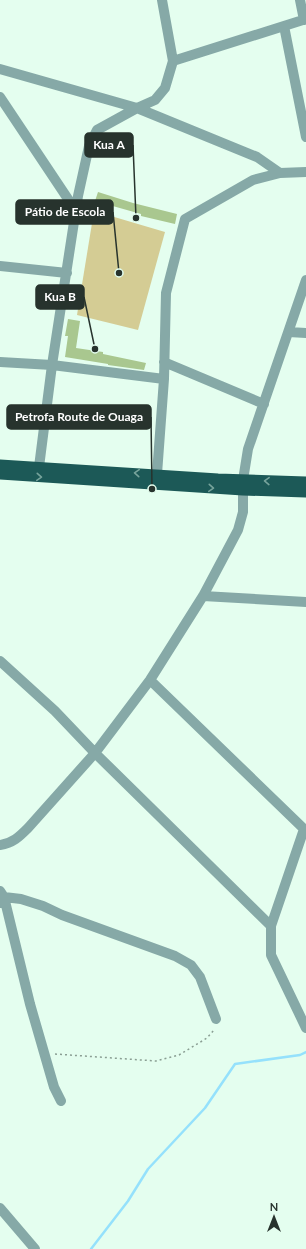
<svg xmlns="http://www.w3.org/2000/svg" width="306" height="1249" viewBox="0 0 306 1249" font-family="Lato,sans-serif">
	<rect width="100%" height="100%" fill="#e4feef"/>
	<path fill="#d4cc94" d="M94 211 165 232 138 330 77 315Z"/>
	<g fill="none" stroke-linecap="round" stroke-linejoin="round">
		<path stroke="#95e1fc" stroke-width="2.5" d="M91 1249 128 1201 148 1169 205 1108 235 1064 300 1055 306 1052"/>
	</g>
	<path fill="#a9c78f" d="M98 192 133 203 177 214 175 224 141 216V214L95 201Z
		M68 319 80 321 76 348 103 352V354L146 363 144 370 108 365V364L65 357 68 336H65Z"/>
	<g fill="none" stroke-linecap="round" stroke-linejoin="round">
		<path stroke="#8a9e93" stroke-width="1.5" stroke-dasharray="2 3" stroke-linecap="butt" d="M55 1054 156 1061 179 1055 207 1038 215 1029"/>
		<path stroke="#86a9a7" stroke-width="10" d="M300 0 304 20
			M284 26 306 137
			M173 61 306 19
			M0 69 137 108 257 157 280 173
			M0 97 76 211
			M0 266 67 273
			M289 332 306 333
			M0 362 52 365 164 379
			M164 362 264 404
			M39 467 52 365 78 196 89 146 97 130 137 108 155 100 165 88 173 61 162 0
			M157 474 164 379 166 293 185 219 253 180 280 173 306 172
			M243 480 248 449 306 280
			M203 596 306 602
			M0 661 55 711 95 753 271 926
			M150 680 304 829 271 926V955L306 1028
			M0 845C13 843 19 837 28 828L95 753 150 680 203 596 238 530 243 512V490
			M0 891 4 897 30 1004 54 1087 61 1101
			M0 903 4 897 21 899 43 906 62 915 175 956 191 965 200 977 216 1019
			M0 1208 35 1249"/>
		<path stroke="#1c5957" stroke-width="11" d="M0 465 218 479 306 482
			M0 474 243 490 306 492"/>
	</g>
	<defs><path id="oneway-chevron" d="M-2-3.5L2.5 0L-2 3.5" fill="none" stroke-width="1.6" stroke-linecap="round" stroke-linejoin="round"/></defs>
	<g stroke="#76a39b">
		<use href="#oneway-chevron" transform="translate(137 473) rotate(-176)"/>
		<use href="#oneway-chevron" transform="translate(39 477) rotate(4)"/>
		<use href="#oneway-chevron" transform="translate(267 481) rotate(-178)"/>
		<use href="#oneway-chevron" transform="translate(211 488) rotate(4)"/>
	</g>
	<path fill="none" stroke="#27332d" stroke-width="1.5" d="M136 218L133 145M119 273L113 212M95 349L84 297M152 489L151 417"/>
	<g fill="#27332d" stroke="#e4feef" stroke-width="1.5">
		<circle cx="136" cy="218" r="4"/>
		<circle cx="119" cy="273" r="4"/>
		<circle cx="95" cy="349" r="4"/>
		<circle cx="152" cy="489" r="4"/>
	</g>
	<g fill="#27332d" stroke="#27332d" stroke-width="1.5">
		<rect x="85" y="133" width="48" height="24" rx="4"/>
		<rect x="16" y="200" width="97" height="24" rx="4"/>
		<rect x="36" y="285" width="48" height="24" rx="4"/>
		<rect x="7" y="405" width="144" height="24" rx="4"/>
	</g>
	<g font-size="12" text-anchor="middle" font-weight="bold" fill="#fff">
		<text x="109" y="149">Kua A</text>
		<text x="65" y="216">Pátio de Escola</text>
		<text x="60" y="301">Kua B</text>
		<text x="79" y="421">Petrofa Route de Ouaga</text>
	</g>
	<g transform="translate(274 1217)" stroke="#e4feef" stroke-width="3" paint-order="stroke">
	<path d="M0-3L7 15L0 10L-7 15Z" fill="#27332d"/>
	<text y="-6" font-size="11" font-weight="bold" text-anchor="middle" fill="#27332d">N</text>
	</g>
</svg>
